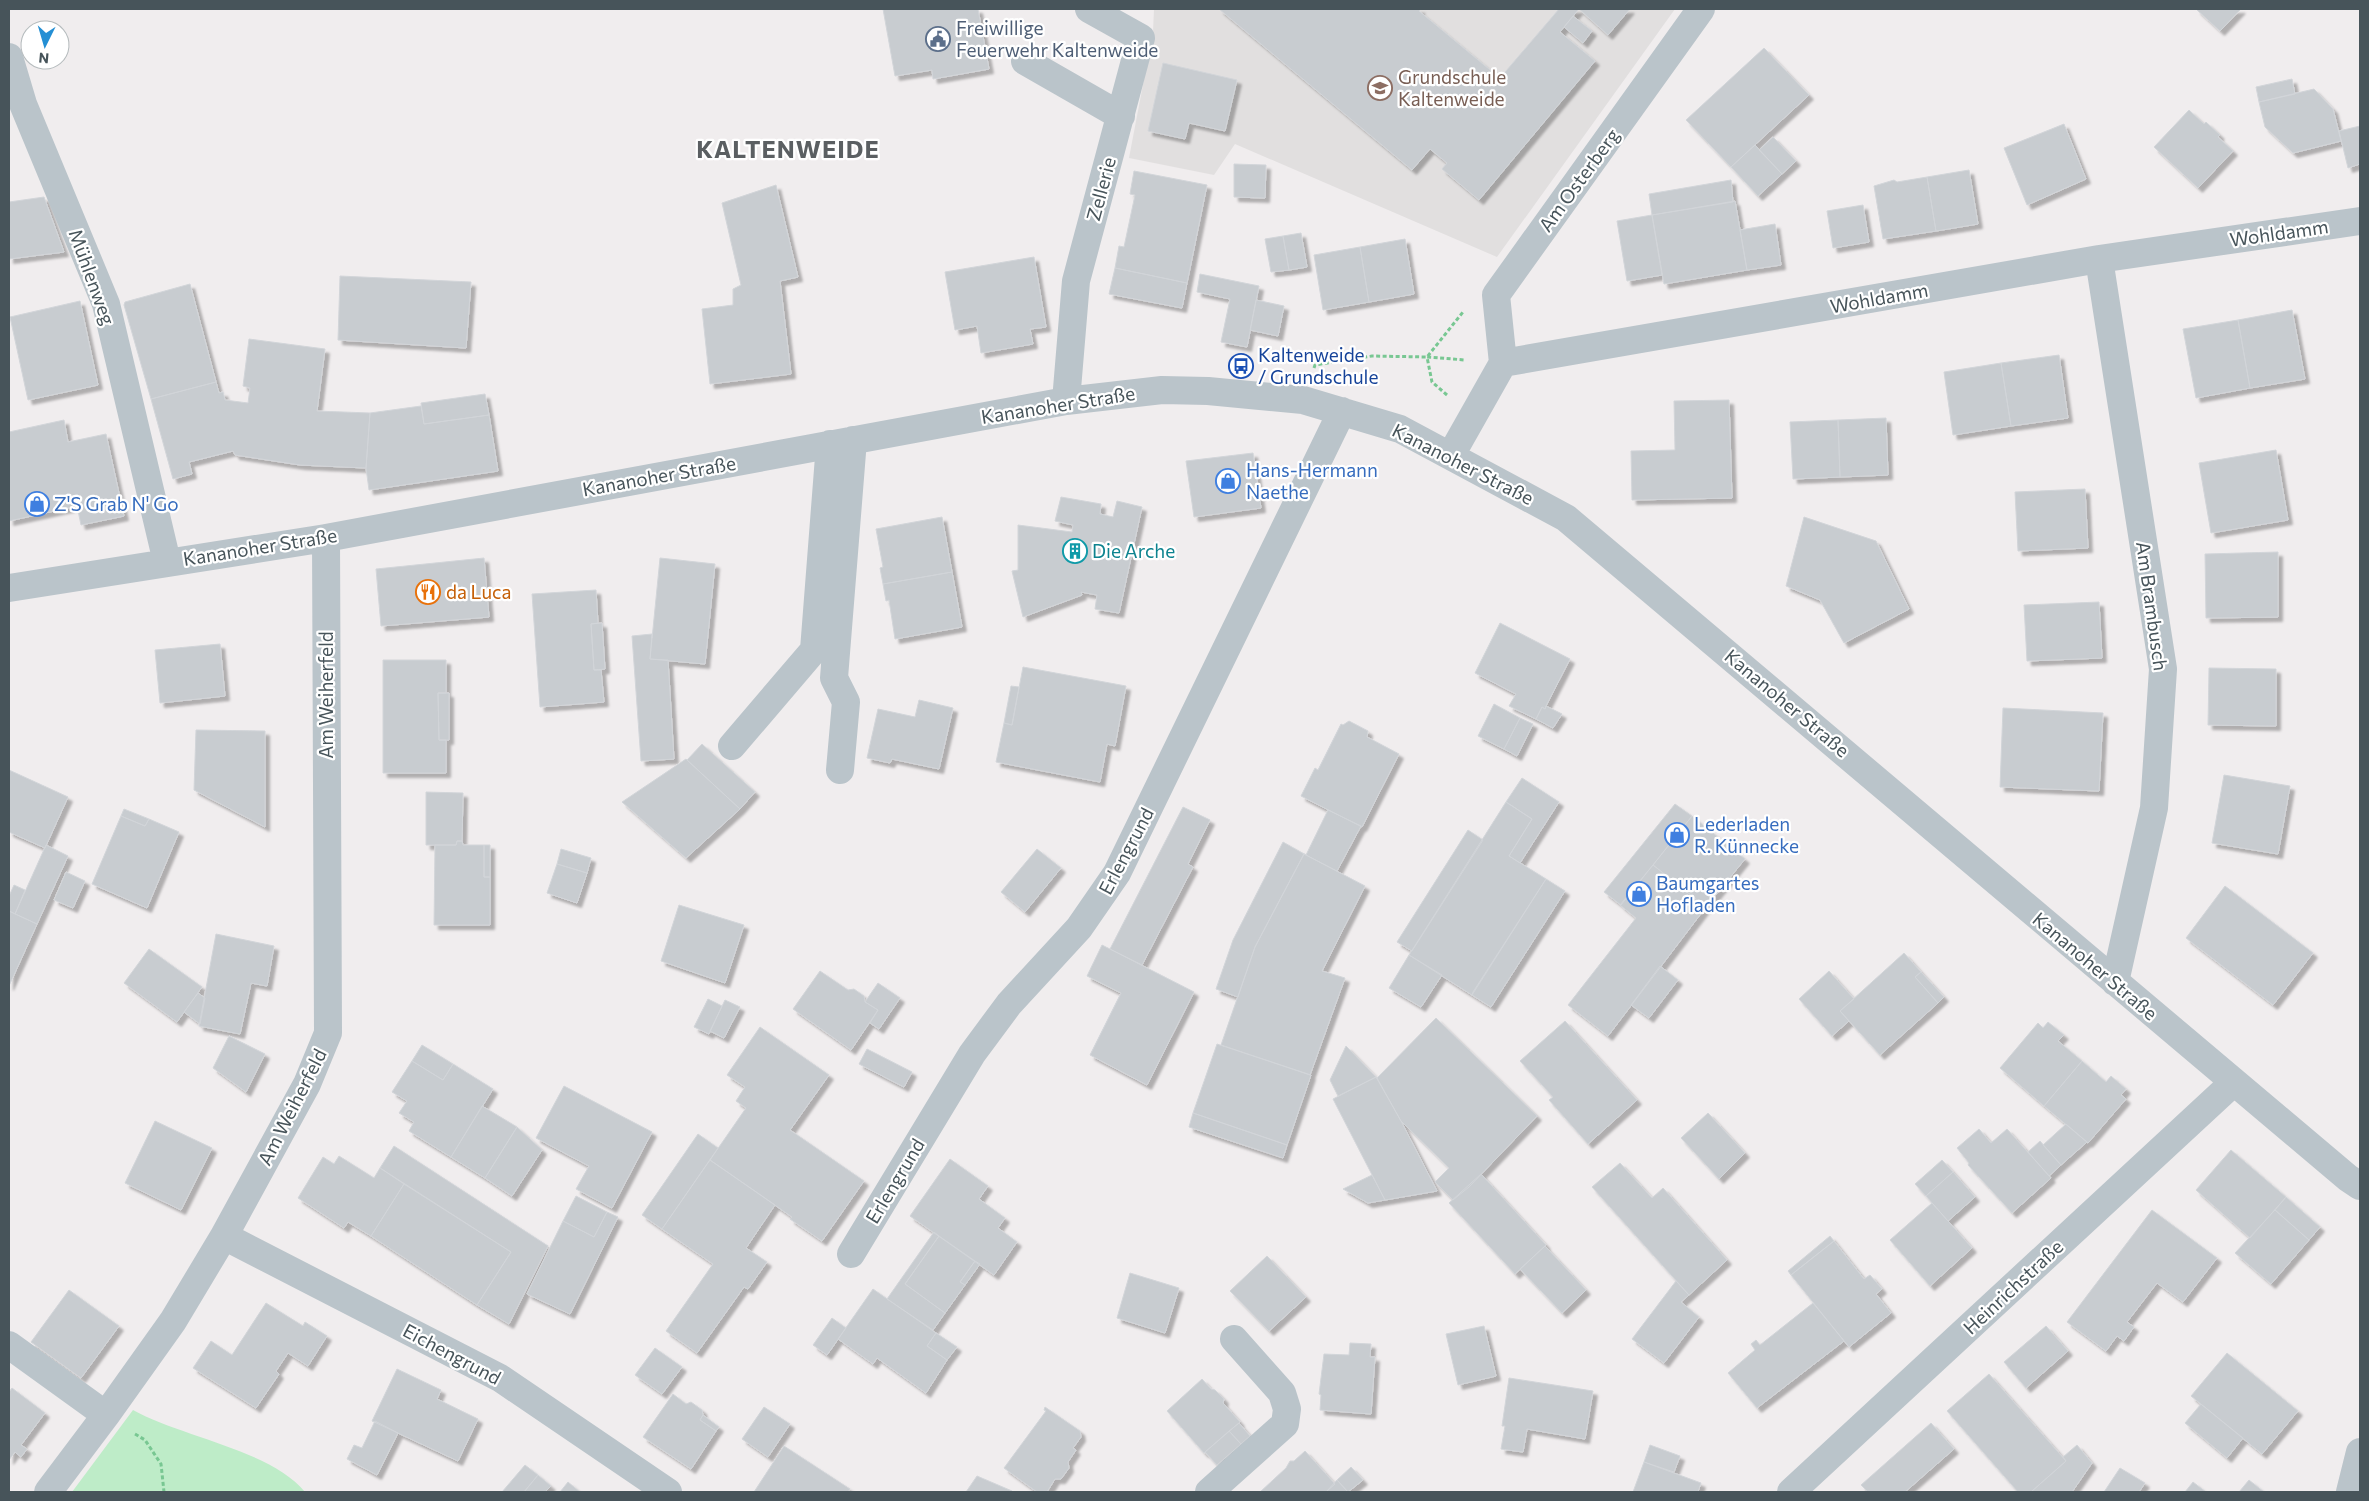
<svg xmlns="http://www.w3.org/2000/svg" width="2369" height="1501" viewBox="0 0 2369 1501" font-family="Commissioner,sans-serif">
	<defs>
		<filter id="shadow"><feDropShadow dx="4.5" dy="4.5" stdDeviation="1" flood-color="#0004"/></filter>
	</defs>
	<rect width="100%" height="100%" fill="#f0edee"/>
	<path fill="#e1dfdf" d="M1154 9H1675L1497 257 1235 144 1214 175 1129 158 1153 32Z"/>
	<path fill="#beecc8" d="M133 1410C181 1437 271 1450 305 1492H72Z"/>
	<path fill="#c8ccd0" stroke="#d2d5d9" filter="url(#shadow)" d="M883 9H978L989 69 933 79 932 70 895 76Z
		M1219 9H1421L1419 11 1495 74 1489 80 1494 85 1559 9H1630L1608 35 1579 9 1560 32 1595 61 1479 200 1442 169 1447 163 1430 149 1412 170Z
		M2196 9H2241L2220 31Z
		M1573 16 1592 31 1583 43 1564 27Z
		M1764 48 1809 95 1731 167 1686 120Z
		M1163 63 1237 80 1225 131 1189 123 1185 139 1148 131Z
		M2292 79 2295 94 2259 102 2256 87Z
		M2314 89 2333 109 2341 141 2293 153 2265 127 2259 102Z
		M2189 110 2204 124 2206 122 2220 135 2218 137 2233 151 2198 188 2154 147Z
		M2064 124 2086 179 2027 205 2004 148Z
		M2360 126V164L2348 168 2339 131Z
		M1773 137 1796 161 1782 174 1759 150Z
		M1755 145 1782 174 1758 196 1731 167Z
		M1234 164 1266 165 1265 198 1234 197Z
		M1969 170 1978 224 1936 231 1927 177Z
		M1134 171 1207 185 1187 283 1115 268 1119 246 1124 247 1135 195 1130 194Z
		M1927 177 1936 231 1883 239 1874 186 1894 180 1897 182Z
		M1731 180 1733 202 1652 215 1649 194Z
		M776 185 798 277 780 281 791 374 710 384 702 309 733 305V289L741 285 722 203Z
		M44 197 64 252 9 259V202Z
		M1735 201 1747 270 1664 284 1652 215Z
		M1863 205 1869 242 1833 248 1827 211Z
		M1652 215 1662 275 1627 281 1617 221Z
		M1775 224 1781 265 1747 270 1740 230Z
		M1301 233 1307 267 1289 270 1283 236Z
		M1283 236 1289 270 1271 272 1265 239Z
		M1405 239 1414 294 1369 302 1360 247Z
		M1360 247 1369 302 1323 310 1314 255Z
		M1034 257 1046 327 1030 329 1033 344 981 353 977 326 955 330 945 272Z
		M1115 268 1187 283 1182 308 1109 294Z
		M1200 274 1259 286 1247 347 1221 342 1230 299 1197 292Z
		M340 276 471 282 466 348 338 340Z
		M190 284 216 382 151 399 124 305 125 302Z
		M1256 300 1284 306 1278 336 1250 330Z
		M80 301 98 385 28 400 10 317Z
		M2292 310 2305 379 2250 388 2238 320Z
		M2238 320 2250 388 2196 398 2183 329Z
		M249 339 325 349 317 411 370 413 366 468 300 465 235 455 233 451 189 462 192 474 173 479 151 399 216 382 219 393 223 392 225 400 248 403 250 388 243 386Z
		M2059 355 2068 418 2011 426 2001 363Z
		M2001 363 2011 426 1953 435 1944 372Z
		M485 394 489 415 424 424 421 403Z
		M1729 400 1732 498 1632 500 1631 451 1675 450 1674 401Z
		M421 406 424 424 489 415 498 471 369 490 366 468 370 413Z
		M1886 418 1888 475 1840 477 1838 420Z
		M64 420 68 442 106 434 124 516 81 525 77 506 9 521V432Z
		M1838 420 1840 477 1793 479 1790 422Z
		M2276 450 2288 520 2211 533 2199 463Z
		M1253 453 1261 508 1194 517 1186 461Z
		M2085 489 2088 548 2018 551 2015 492Z
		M1061 497 1101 504 1100 514 1113 517 1117 501 1142 507 1119 613 1095 609 1097 595 1081 592 1082 595 1023 617 1012 571 1018 570V525L1072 532 1073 525 1055 521Z
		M942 517 952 572 883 584 880 568 883 567 876 529Z
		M1804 517 1876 541 1909 609 1844 643 1820 600 1786 586Z
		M2278 552V617L2206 618 2205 554Z
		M484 558 489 617 381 626 376 569Z
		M660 558 715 564 705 664 650 659Z
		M952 572 962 627 895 639 889 600 886 601 883 584Z
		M596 590 598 623 591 624 594 670H601L604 702 540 707 532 594Z
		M2099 602 2102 658 2027 661 2024 605Z
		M602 623 605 669 594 670 591 624Z
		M1500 623 1570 659 1546 706 1545 709 1542 707 1536 719 1509 706 1516 694 1475 673Z
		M652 634 650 659 668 660 674 759 641 761 632 636Z
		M220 644 225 696 160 703 155 650Z
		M383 660H446V693H438L439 740H446V773H383Z
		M1023 667 1126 686 1115 746 1107 744 1100 782 996 762 1004 723 1012 725Z
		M2209 668 2276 669V726L2208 725Z
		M1011 686 1019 687 1012 725 1004 723Z
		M438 693H449V740H439Z
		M919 700 953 708 939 769 892 759 890 763 867 758 878 709 915 717Z
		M1494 704 1520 718 1504 749 1478 736Z
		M1546 706 1562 714 1553 728 1536 719 1542 707 1545 709Z
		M2003 708 2103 713 2099 791 2000 787Z
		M1520 718 1533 724 1517 756 1504 749Z
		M1349 721 1368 731 1367 737 1399 754 1362 827 1301 796 1315 768 1318 770 1341 724 1343 725Z
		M196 730 265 731V827L194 790Z
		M702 744 755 792 740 809 687 760Z
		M686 759 740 809 686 858 622 802Z
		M9 770 68 797 45 848 9 832Z
		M2224 775 2290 786 2278 854 2212 843Z
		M1522 778 1559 802 1520 863 1509 856 1532 819 1506 802Z
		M426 792 463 793 462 841H457L456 845H426Z
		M1506 802 1532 819 1509 856 1546 879 1472 995 1409 955Z
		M1675 804 1692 816 1621 905 1604 892Z
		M1183 807 1210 820 1188 864 1193 867 1142 965 1110 949Z
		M124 809 149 819 145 826 121 816Z
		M1328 810 1361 826 1337 871 1306 855Z
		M121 816 145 826 149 819 179 832 147 908 92 884Z
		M1692 816 1745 859 1706 907 1653 865Z
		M1468 830 1483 840 1412 951 1397 942Z
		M457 841H462L463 845H484V877H490V925H434L435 845H456Z
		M1283 842 1306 855 1304 854 1255 947 1238 997 1216 989 1233 940Z
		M46 845 68 856 37 924 15 914Z
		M484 845H490V877H484Z
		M561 849 591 858 587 873 557 864Z
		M1037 849 1061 868 1025 912 1001 892Z
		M1304 854 1365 886 1322 971 1345 978 1310 1075 1221 1045 1255 947Z
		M557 864 587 873 577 903 547 893Z
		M1653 865 1706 907 1608 1036 1568 1005 1636 918 1620 905Z
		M66 872 85 881 73 908 54 900Z
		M1546 879 1565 891 1491 1007 1472 995 1473 992Z
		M14 885 25 890 15 914 9 911V896Z
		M2225 886 2313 953 2273 1005 2186 938Z
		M679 905 744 925 725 983 661 961Z
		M9 911 37 924 9 986Z
		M216 934 274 946 267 986 251 983 240 1034 199 1026Z
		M1102 945 1194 992 1147 1085 1090 1055 1121 993 1087 976Z
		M149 949 202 987 177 1022 124 983Z
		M1904 953 1921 972 1915 977 1938 1003 1880 1055 1840 1011Z
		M1409 955 1442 975 1421 1007 1389 988Z
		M1660 966 1678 980 1649 1018 1631 1005Z
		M820 971 848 990 854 989 864 996 865 1002 878 1010 851 1050 793 1009Z
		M1829 971 1854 999 1840 1011 1849 1021 1832 1036 1799 999Z
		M1921 972 1944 997 1938 1003 1915 977Z
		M878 983 900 998 879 1029 870 1023 878 1010 865 1002Z
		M198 993 205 998 200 1024 184 1012Z
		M708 999 722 1006 709 1034 694 1027Z
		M725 1000 740 1007 724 1038 710 1031Z
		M1436 1018 1537 1116 1469 1187 1453 1200 1435 1182 1449 1168 1401 1121 1377 1078Z
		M1565 1021 1637 1100 1588 1144 1549 1100 1553 1097 1520 1061Z
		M2048 1022 2064 1035 2058 1041 2082 1061 2044 1106 2000 1068 2038 1023 2043 1028Z
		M760 1027 829 1075 790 1130 864 1181 822 1241 790 1219 792 1217 710 1160 746 1108 736 1101 745 1087 727 1075Z
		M229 1036 265 1054 246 1092 213 1068Z
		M1217 1044 1311 1075 1287 1145 1193 1113Z
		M422 1045 453 1064 443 1080 412 1061Z
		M1346 1046 1376 1077 1338 1096 1330 1080Z
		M867 1049 912 1072 904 1087 859 1064Z
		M412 1061 443 1080 453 1064 493 1089 451 1157 409 1131 414 1122 399 1113 407 1101 392 1092Z
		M2082 1061 2106 1082 2111 1076 2126 1089 2121 1095 2126 1099 2088 1143 2044 1106Z
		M1376 1077 1401 1121 1437 1191 1385 1200 1333 1099Z
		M564 1086 652 1132 612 1208 576 1189 589 1166 536 1138Z
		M482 1106 517 1127 485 1178 451 1157Z
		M1193 1113 1287 1145 1283 1158 1189 1127Z
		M1708 1113 1745 1153 1719 1179 1681 1138Z
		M155 1121 212 1148 181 1210 125 1183Z
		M2066 1124 2087 1142 2061 1165 2043 1145Z
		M517 1127 542 1150 512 1196 485 1178Z
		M1979 1129 1991 1143 2007 1129 2051 1178 2012 1213 1968 1165 1969 1163 1957 1148Z
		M698 1134 718 1148 662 1229 642 1215Z
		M2040 1141 2061 1165 2049 1176 2028 1152Z
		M394 1146 548 1246 509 1324 477 1305 511 1252 380 1168Z
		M2231 1150 2286 1197 2250 1238 2196 1190Z
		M339 1156 374 1178 380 1168 404 1184 371 1236 348 1222 344 1228 298 1198 323 1157 334 1164Z
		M950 1159 988 1186 979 1199 1005 1218 998 1228 1017 1242 994 1275 910 1216Z
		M710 1160 775 1205 746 1248 767 1262 748 1289 744 1287 697 1353 666 1331 713 1264 662 1229Z
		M1942 1160 1953 1172 1926 1196 1915 1184Z
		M1620 1163 1652 1198 1663 1188 1727 1260 1689 1295 1592 1187Z
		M1953 1172 1975 1197 1948 1221 1926 1196Z
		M1481 1174 1546 1245 1515 1274 1449 1203Z
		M1372 1175 1385 1200 1368 1203 1343 1189Z
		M404 1184 511 1252 477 1305 371 1236Z
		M576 1196 607 1212 594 1237 563 1221Z
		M2286 1197 2320 1227 2309 1240 2275 1210Z
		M1932 1203 1972 1248 1930 1286 1890 1240Z
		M2152 1210 2217 1258 2183 1302 2157 1283 2127 1322 2134 1327 2124 1341 2117 1336 2106 1351 2067 1322Z
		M2275 1210 2309 1240 2271 1284 2235 1253Z
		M607 1212 618 1217 570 1314 527 1294 563 1221 594 1237Z
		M934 1232 939 1236 905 1284 945 1313 933 1330 887 1299Z
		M939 1236 975 1261 960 1282 965 1285 945 1313 905 1284Z
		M1830 1236 1834 1241 1791 1275 1788 1271Z
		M1834 1241 1864 1279 1870 1275 1882 1289 1876 1294 1891 1313 1849 1347 1791 1275Z
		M1545 1246 1586 1290 1562 1313 1520 1269Z
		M1267 1256 1306 1297 1269 1331 1230 1291Z
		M975 1261 980 1264 965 1285 960 1282Z
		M1130 1273 1179 1288 1165 1333 1117 1318Z
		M1676 1281 1689 1295 1681 1302 1699 1317 1664 1363 1632 1339Z
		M873 1289 936 1333 927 1346 947 1360 926 1393 877 1358 873 1364 838 1339Z
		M69 1290 119 1326 81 1378 31 1342Z
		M266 1303 303 1326 305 1322 327 1336 308 1366 288 1353 276 1371 279 1374 256 1408 193 1368 211 1341 232 1355Z
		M1813 1303 1844 1341 1757 1408 1728 1373 1755 1350 1751 1344 1756 1340 1760 1345Z
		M832 1318 846 1328 827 1355 813 1345Z
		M1484 1326 1496 1376 1458 1385 1446 1334Z
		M2046 1326 2068 1351 2026 1388 2004 1362Z
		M936 1333 957 1347 947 1360 927 1346Z
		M1350 1343 1371 1344 1370 1357H1375L1371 1414 1320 1410 1321 1395 1319 1394 1324 1354 1349 1355Z
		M655 1348 682 1367 662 1394 635 1375Z
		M2227 1353 2298 1411 2262 1454 2191 1396Z
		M397 1369 441 1390 437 1399 478 1419 458 1461 372 1421Z
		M1989 1374 2066 1461 2031 1492H2018L1947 1411Z
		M1509 1378 1593 1391 1585 1439 1527 1429 1523 1452 1501 1449 1505 1426H1502Z
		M1202 1379 1211 1389 1215 1390 1224 1399 1223 1403 1240 1422 1204 1453 1167 1411Z
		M12 1388 45 1413 21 1445 27 1449 21 1457 15 1452 9 1460V1392Z
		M673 1394 686 1404 691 1402 702 1410 703 1415 700 1420 716 1431 691 1469 643 1437Z
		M2201 1404 2243 1438 2227 1458 2185 1423Z
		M764 1407 790 1424 768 1457 742 1439Z
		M1045 1407 1080 1431 1081 1437 1073 1448 1076 1450 1068 1462 1069 1468 1061 1479H1055L1047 1492H1037L1004 1468 1046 1411 1044 1410Z
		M703 1415 719 1427 716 1431 700 1420Z
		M375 1421 398 1433 377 1475 347 1459 354 1445 362 1448Z
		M1239 1423 1250 1436 1241 1444 1229 1431Z
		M1931 1423 1954 1449 1905 1492H1868L1861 1485Z
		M1229 1431 1241 1444 1217 1465 1205 1452Z
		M1650 1445 1680 1456 1674 1472 1644 1462Z
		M2077 1445 2092 1463 2072 1492H2031L2066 1461 2063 1457Z
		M784 1446 850 1489 848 1492H754Z
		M1305 1451 1335 1484 1326 1492H1260L1286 1468 1290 1461H1294Z
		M1644 1462 1701 1483 1698 1492H1633Z
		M525 1465 538 1475 524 1492H502Z
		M1351 1467 1363 1480 1348 1492 1337 1480Z
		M2120 1468 2145 1483 2139 1492H2104Z
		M538 1475 551 1486 545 1492H524Z
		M977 1476 1012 1491V1492H966Z
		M1337 1480 1348 1492H1326Z
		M2249 1480 2264 1492H2239Z
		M568 1482 580 1492H560Z
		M2193 1482 2206 1492H2185Z"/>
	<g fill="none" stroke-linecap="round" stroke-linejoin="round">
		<path stroke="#78c792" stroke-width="3" stroke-dasharray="4 2.5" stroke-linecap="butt" d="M1314 368 1315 365 1372 356 1427 357 1463 312
			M1447 395 1432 382 1427 357 1465 360
			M135 1434 145 1440 161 1464 164 1492"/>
		<path stroke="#bac4ca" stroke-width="28" d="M9 57 23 104 106 304 167 562
			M1025 61 1121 116
			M2099 259 2163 669 2154 808 2115 982
			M1503 363 2099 259 2360 221
			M1503 363 1496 295 1701 9
			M1066 401 1076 281 1141 38 1089 9
			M1451 455 1503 363
			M9 588 326 538 1066 401 1162 390 1208 391 1303 400 1400 429 1566 518 2348 1178 2360 1186
			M732 746 814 650 830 444
			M840 770 846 702 834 678 853 440
			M224 1236 500 1378 668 1492
			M851 1254 972 1054 1009 1004 1079 928 1117 873 1342 411
			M9 1345 106 1415
			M48 1492 106 1415 173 1321 224 1236 307 1084 328 1033 326 538
			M1209 1492 1285 1424 1287 1409 1282 1393 1234 1339
			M1791 1492 2234 1082
			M2350 1492 2360 1452"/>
	</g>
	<defs>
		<symbol id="civic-ring" viewBox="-11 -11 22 22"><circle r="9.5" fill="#fff" stroke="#5c6f8a" stroke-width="1.5"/><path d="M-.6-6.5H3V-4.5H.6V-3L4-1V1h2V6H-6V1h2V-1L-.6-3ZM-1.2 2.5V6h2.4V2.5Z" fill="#5c6f8a"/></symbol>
		<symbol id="school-ring" viewBox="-11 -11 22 22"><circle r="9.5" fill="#fff" stroke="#8d6e63" stroke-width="1.5"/><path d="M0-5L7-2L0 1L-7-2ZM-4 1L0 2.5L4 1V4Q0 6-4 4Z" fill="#8d6e63"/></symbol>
		<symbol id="bus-ring" viewBox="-11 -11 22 22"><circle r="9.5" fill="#fff" stroke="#1a4fb4" stroke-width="1.5"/><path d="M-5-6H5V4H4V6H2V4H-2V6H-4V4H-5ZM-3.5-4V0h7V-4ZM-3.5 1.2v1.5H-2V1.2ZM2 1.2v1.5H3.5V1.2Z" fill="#1a4fb4"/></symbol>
		<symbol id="shop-ring" viewBox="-11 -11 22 22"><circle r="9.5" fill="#fff" stroke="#3f7fe0" stroke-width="1.5"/><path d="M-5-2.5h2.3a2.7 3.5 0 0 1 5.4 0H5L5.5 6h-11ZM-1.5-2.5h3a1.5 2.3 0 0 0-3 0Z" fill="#3f7fe0"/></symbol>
		<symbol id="building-ring" viewBox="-11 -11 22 22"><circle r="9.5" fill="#fff" stroke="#0f9aa8" stroke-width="1.5"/><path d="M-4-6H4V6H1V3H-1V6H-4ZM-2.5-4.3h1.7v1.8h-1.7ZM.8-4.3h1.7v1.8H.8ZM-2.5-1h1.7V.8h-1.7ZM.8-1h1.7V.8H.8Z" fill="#0f9aa8"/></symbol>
		<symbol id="restaurant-ring" viewBox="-11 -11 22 22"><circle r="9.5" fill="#fff" stroke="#e8710a" stroke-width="1.5"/><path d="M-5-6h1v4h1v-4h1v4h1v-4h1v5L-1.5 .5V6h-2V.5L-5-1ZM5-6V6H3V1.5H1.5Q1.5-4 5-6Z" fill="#e8710a"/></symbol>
	</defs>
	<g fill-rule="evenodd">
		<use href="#civic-ring" x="924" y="25" width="28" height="28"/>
		<use href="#school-ring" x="1366" y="74" width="28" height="28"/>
		<use href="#bus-ring" x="1227" y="352" width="28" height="28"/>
		<use href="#shop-ring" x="1214" y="467" width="28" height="28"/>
		<use href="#shop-ring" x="23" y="490" width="28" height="28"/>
		<use href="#building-ring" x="1061" y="537" width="28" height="28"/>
		<use href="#restaurant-ring" x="414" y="578" width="28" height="28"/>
		<use href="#shop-ring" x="1663" y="821" width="28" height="28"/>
		<use href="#shop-ring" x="1625" y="880" width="28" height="28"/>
	</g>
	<g text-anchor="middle" stroke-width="4.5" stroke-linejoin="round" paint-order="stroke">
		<g font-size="19" fill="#4e5e75" stroke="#fff" text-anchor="start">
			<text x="956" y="35">Freiwillige<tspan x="956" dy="22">Feuerwehr Kaltenweide</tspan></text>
		</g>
		<g font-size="19" fill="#785e54" stroke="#fff" text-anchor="start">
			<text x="1398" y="84">Grundschule<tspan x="1398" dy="22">Kaltenweide</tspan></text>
		</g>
		<g font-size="19" fill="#47545a" stroke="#fff">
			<text transform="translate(1579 180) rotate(-54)" y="7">Am Osterberg</text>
			<text transform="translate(1101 189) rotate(-75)" y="7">Zellerie</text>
			<text transform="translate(2279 233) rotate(-8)" y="7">Wohldamm</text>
			<text transform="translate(92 277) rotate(70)" y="7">Mühlenweg</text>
			<text transform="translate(1879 298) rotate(-10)" y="7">Wohldamm</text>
			<text transform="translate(1058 405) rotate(-9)" y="7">Kananoher Straße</text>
			<text transform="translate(1463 464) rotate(27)" y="7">Kananoher Straße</text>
			<text transform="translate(659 476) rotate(-10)" y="7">Kananoher Straße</text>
			<text transform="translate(260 547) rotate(-9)" y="7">Kananoher Straße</text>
			<text transform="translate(2152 606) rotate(82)" y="7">Am Brambusch</text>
			<text transform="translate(326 695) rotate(-90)" y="7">Am Weiherfeld</text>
			<text transform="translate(1787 703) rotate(40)" y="7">Kananoher Straße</text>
			<text transform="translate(1126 851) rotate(-62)" y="7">Erlengrund</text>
			<text transform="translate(2095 966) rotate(40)" y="7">Kananoher Straße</text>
			<text transform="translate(292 1107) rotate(-63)" y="7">Am Weiherfeld</text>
			<text transform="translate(895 1181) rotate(-59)" y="7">Erlengrund</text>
			<text transform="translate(2013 1287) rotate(-43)" y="7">Heinrichstraße</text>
			<text transform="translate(452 1354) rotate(28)" y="7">Eichengrund</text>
		</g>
		<g font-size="19" fill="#164399" stroke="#fff" text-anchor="start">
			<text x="1258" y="362">Kaltenweide<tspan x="1258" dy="22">/ Grundschule</tspan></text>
		</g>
		<g font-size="19" fill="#366cbe" stroke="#fff" text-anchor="start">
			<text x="1246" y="477">Hans-Hermann<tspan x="1246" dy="22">Naethe</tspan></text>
			<text x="54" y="511">Z'S Grab N' Go</text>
			<text x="1694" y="831">Lederladen<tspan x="1694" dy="22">R. Künnecke</tspan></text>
			<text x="1656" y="890">Baumgartes<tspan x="1656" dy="22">Hofladen</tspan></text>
		</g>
		<g font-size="19" fill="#0d838f" stroke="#fff" text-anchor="start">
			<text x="1092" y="558">Die Arche</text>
		</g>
		<g font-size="19" fill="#c56008" stroke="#fff" text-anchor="start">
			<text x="446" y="599">da Luca</text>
		</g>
		<g font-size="24" font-weight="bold" letter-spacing="1" fill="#5b5f62" stroke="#fff">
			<text x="788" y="158">KALTENWEIDE</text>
		</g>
	</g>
	<rect width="2369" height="1501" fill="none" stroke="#47545a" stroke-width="20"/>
	<g transform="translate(45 45) rotate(185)"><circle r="24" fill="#ffffff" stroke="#b5bbbd"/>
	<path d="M0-4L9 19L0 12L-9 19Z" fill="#248fd4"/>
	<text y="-8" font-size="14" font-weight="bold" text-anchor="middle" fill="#47545a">N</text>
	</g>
</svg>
